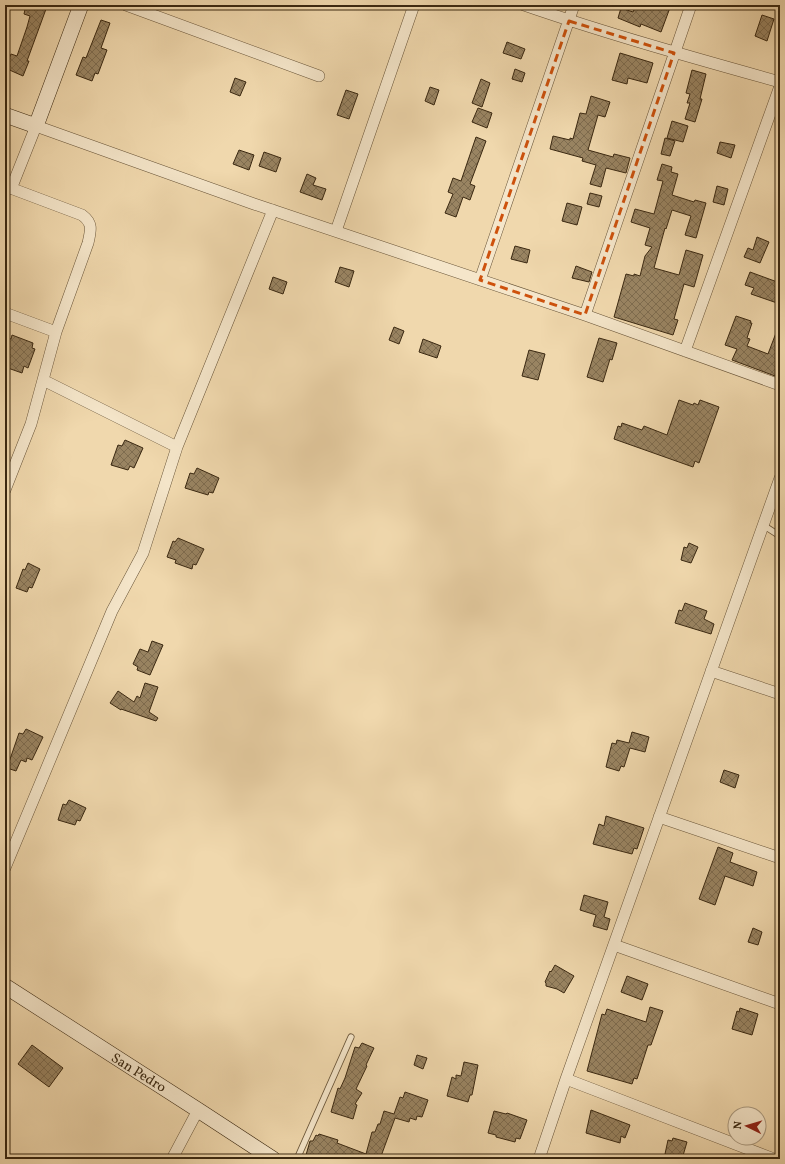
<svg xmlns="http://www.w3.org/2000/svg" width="785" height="1164" viewBox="0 0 785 1164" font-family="Vollkorn,serif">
	<defs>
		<pattern id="building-cross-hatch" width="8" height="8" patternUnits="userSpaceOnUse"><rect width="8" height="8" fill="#998462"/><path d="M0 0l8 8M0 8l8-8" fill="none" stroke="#7e6c4f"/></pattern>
	</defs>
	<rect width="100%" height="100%" fill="#f0d8ad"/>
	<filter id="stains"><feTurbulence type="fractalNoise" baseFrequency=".005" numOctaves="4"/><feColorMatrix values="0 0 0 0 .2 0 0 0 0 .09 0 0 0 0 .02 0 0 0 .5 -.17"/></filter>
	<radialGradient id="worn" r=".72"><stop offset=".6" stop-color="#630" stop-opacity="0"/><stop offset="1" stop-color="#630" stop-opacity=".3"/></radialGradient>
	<path fill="url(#building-cross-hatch)" stroke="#3a2811" d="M26 5H32L46 9 27 61H29L23 76 5 68 11 54 17 56 27 27 30 16 24 14Z
		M636 5H671L661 32 641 24 640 27 618 18 621 8 633 12Z
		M762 15 774 19 767 41 755 36Z
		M101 20 110 23 101 48 107 50 98 74 95 73 92 81 76 75 83 57 86 58Z
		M507 42 525 49 521 59 503 53Z
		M620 53 653 63 647 83 628 78 627 84 612 80Z
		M515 69 525 73 522 82 512 79Z
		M692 70 706 74 700 99H702L695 122 685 119 690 103H687L690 94 686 93Z
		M235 78 246 82 240 96 230 92Z
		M481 79 490 83 482 107 472 103Z
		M430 87 439 90 434 105 425 101Z
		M346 90 358 94 349 119 337 115Z
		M591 96 610 102 605 117 598 115 588 150 613 157 614 154 630 158 626 173 606 168 601 187 590 184 596 165 582 161 583 158 550 149 553 136 570 140V138L573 139 580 113 586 114Z
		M478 108 492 113 487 128 472 122Z
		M672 121 688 126 683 142 667 138Z
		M476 137 486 141 470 184 475 186 470 200 463 197 456 217 445 213 453 194 448 192 453 178 461 181Z
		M665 138 675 141 670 156 661 154Z
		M720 142 735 145 731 158 717 153Z
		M239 150 254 155 249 170 233 164Z
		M264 152 281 158 276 172 259 166Z
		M662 164 672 167 671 172 678 174 672 195 694 202 695 200 706 203 696 238 685 235 691 216 672 210 666 229 665 228 654 268 679 275 686 250 703 255 694 287 684 284 674 319 678 320 673 335 614 317 626 274 634 276V274L640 276 645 256 652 247 645 245 650 228 631 222 635 209 654 214 663 181 657 180Z
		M307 174 316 178 313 185 326 189 322 200 300 192Z
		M717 186 728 189 724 205 713 202Z
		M590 193 602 196 599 207 587 204Z
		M567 203 582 207 577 225 562 221Z
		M757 237 769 242 760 263 744 257 748 248 753 250Z
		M515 246 530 250 527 263 511 259Z
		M576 266 592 272 589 282 572 278Z
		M340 267 354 271 349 287 335 282Z
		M750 272 780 283V304L751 294 754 288 745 285Z
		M273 277 287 282 283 294 269 289Z
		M736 316 751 321 750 323H752L747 338 750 339 747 346 768 354 779 325H780V361L775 376 732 360 737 349 725 345Z
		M394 327 404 331 399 344 389 340Z
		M12 335 33 343 32 348 35 349 28 368 24 366 22 373 5 367V337L11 339Z
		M599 338 617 343 612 360 610 359 603 382 587 377Z
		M423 339 441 346 437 358 419 352Z
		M529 350 545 354 538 380 522 376Z
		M679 400 693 405 694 403 698 405 700 400 719 407 699 463 695 461 693 467 614 439 618 426 621 427 622 423 642 430 644 426 667 435Z
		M125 440 143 448 134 468 130 466 128 470 111 465 118 445 122 446Z
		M197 468 219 478 213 493 209 492 208 495 185 488 190 473 194 474Z
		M178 538 204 549 196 565 193 564 192 569 175 563 176 560 167 557 173 541 175 542Z
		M689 543 698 547 691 563 681 560 684 547 687 548Z
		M28 563 40 569 32 588 29 587 27 592 16 588 23 569 25 570Z
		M685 603 707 611 704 619 714 624 711 634 675 623 679 610 682 611Z
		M152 641 163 645 150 675 137 670 138 667 133 664 140 649 148 652Z
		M145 683 158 687 149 712 158 718 156 721 121 709V710L110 703 118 691 134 702 137 696 140 698Z
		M26 729 43 737 32 760 27 758 26 762 21 760 16 771 7 768 19 733 23 734Z
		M632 732 649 737 645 752 630 748 624 767 621 766 619 771 606 767 612 743 616 744 617 740 629 743Z
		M724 770 739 775 735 788 720 782Z
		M69 800 86 808 80 821 77 820 75 825 58 820 63 804 66 805Z
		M606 816 644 828 637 849 634 848 632 854 593 844 599 824 604 826Z
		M718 847 733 853 730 862 757 872 753 886 725 876 715 905 699 899Z
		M584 895 608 902 604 917 610 919 607 930 593 926 596 915 580 910Z
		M753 928 762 932 758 945 748 942Z
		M555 965 574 976 564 993 557 989 546 986V983L545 982 550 971 551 972Z
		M627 976 648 984 642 1000 621 992Z
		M650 1007 663 1011 651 1045H648L637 1079 634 1078 632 1084 587 1071 602 1014 605 1015 607 1009 646 1022Z
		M740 1008 758 1014 752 1035 732 1029 737 1011 739 1012Z
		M362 1043 374 1048 366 1065 367 1066 356 1089 362 1093 355 1104 357 1105 353 1119 331 1112 338 1088 340 1089 345 1078 355 1047 359 1048Z
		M32 1045 63 1068 49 1087 18 1064Z
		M417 1055 427 1058 423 1069 414 1065Z
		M464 1062 478 1065 472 1095H470L468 1102 447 1096 452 1077 456 1079V1075L461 1076Z
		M405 1092 428 1100 422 1117 417 1116 416 1120 410 1118 409 1122 395 1118 380 1159H320L306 1155 310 1141H313L316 1135 318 1136 319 1134 338 1140 337 1143 366 1154 372 1132H375L378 1124H380L384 1111 394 1114 400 1097 403 1098Z
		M591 1110 630 1125 625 1138 621 1136 620 1143 586 1133Z
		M494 1111 506 1114 507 1113 527 1120 520 1139 516 1138 515 1142 496 1137V1135L488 1133Z
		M673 1138 687 1142 682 1159H676L665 1154 668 1140 672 1141Z"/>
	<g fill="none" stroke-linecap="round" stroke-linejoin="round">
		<defs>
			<path id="lane" d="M763 525 780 536
				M297 1159 351 1037"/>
			<path id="street" d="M126 5 319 76
				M524 5C608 34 694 58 780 82
				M5 186 82 215C93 223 91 230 88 243L56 332 31 424 5 490
				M11 189 36 126 254 204 585 315 780 385
				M336 231 414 5
				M480 280 574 5
				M5 313 56 332
				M585 315 691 5
				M685 351 780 86
				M43 380 177 447
				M711 671 780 694
				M659 817 780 858
				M5 868 112 611 143 553 177 447 273 210
				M614 945 780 1004
				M566 1079 774 1159
				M172 1159 198 1110
				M539 1159 566 1079 780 478"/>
			<path id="secondary" d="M5 115 36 126 81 5
				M5 986 198 1110 273 1159"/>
		</defs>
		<use href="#lane" stroke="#685438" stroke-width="7"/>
		<use href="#street" stroke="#685438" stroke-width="12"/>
		<use href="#secondary" stroke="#3a2811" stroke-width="16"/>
		<use href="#lane" stroke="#f5e6ca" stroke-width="5.5"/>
		<use href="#street" stroke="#f5e6ca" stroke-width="11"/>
		<use href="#secondary" stroke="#f5e6ca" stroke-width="15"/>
	</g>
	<path fill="none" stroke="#ce520d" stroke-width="3" stroke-dasharray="8 5" stroke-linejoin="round" d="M569 21 674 53 585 315 480 280Z"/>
	<g text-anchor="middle" stroke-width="3" stroke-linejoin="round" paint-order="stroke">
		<g font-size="14" fill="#3a2811" stroke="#f5e6ca">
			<text transform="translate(139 1072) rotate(32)" y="5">San Pedro</text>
		</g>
	</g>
	<rect width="785" height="1164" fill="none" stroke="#f0d8ad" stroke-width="20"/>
	<rect x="6" y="6" width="773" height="1152" fill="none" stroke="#3a2811" stroke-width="2"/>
	<rect x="10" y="10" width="765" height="1144" fill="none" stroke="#3a2811"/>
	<g transform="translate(747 1126) rotate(275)"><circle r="19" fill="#f5e6ca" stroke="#aa9a80"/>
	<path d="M0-3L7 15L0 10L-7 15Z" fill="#8f2418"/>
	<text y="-6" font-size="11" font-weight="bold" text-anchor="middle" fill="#3a2811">N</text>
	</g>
	<rect width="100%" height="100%" filter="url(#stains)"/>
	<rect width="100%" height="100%" fill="url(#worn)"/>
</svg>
